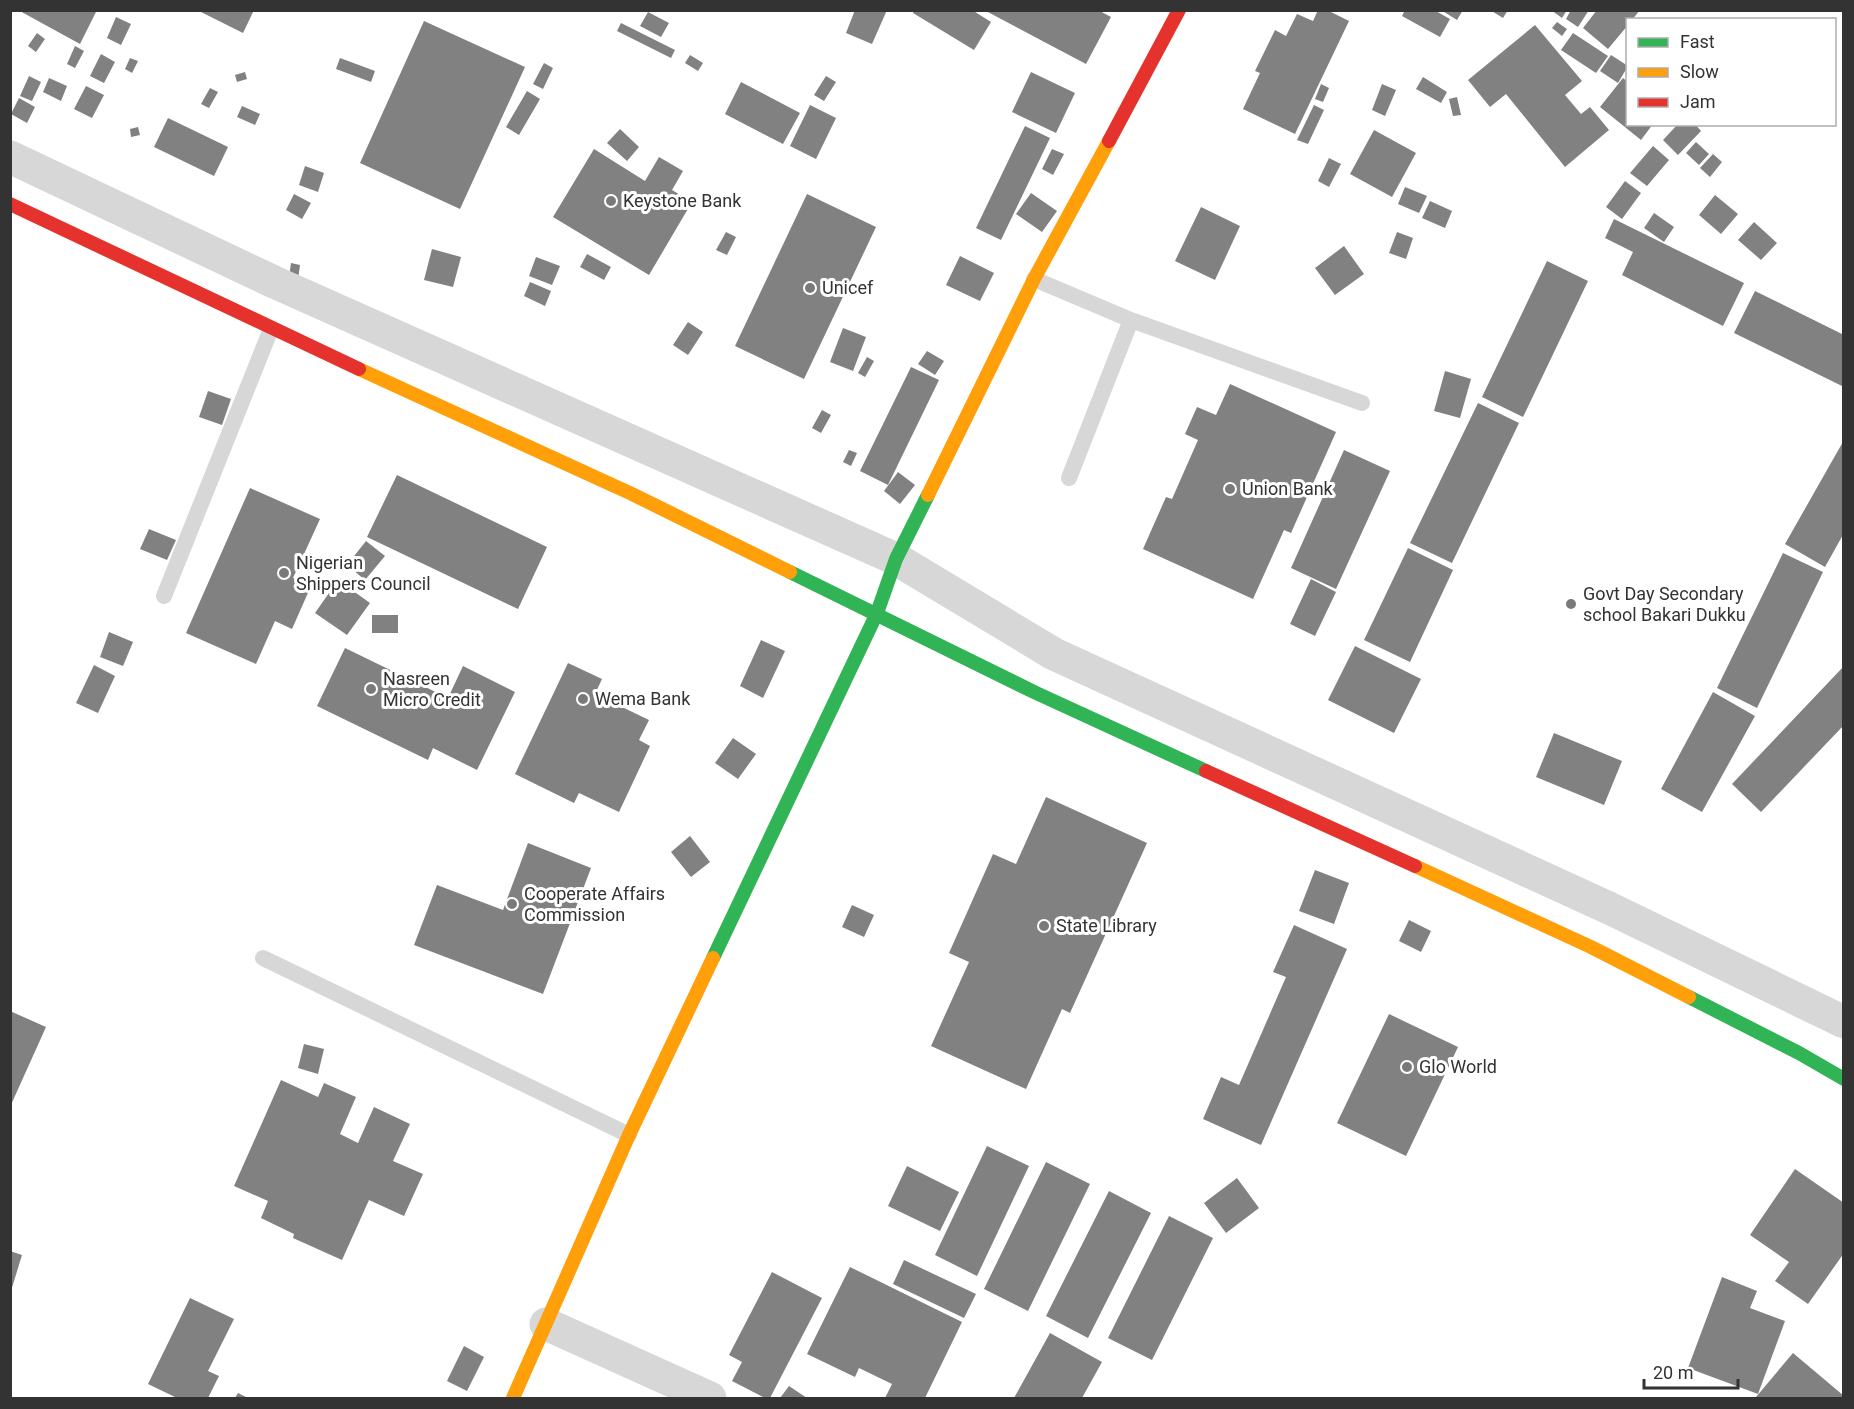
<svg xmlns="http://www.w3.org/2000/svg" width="1854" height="1409" viewBox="0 0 1854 1409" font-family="Roboto,sans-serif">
	<rect width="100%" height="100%" fill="#fff"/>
	<path fill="#818181" d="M18 10H97L80 44Z
		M197 10H254L243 33Z
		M855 10H887L872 44 846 33Z
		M914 10H972L991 22 974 50 913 13Z
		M984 10H1098L1111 17 1086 64Z
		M1318 10H1327L1349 21 1295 134 1243 109 1260 73 1255 71 1275 30 1286 36 1297 14 1313 21Z
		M1405 10H1434L1450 19 1440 37 1402 16Z
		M1441 10H1463L1457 20Z
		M1490 10H1508L1503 18Z
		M1551 10H1567L1562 18Z
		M1571 10H1589L1578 27 1566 19Z
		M1597 10H1640L1632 20H1628V25L1608 49 1583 28Z
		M648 12 669 23 661 37 640 26Z
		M116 17 131 24 121 45 107 38Z
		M424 21 525 67 460 209 360 163Z
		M1557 22 1567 29 1562 36 1552 28Z
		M621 23 675 50 671 58 617 31Z
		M1535 25 1582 81 1565 95 1581 114 1590 107 1609 130 1565 167 1506 94 1490 107 1468 80Z
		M37 33 45 39 36 52 28 46Z
		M1573 33 1608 56 1596 73 1561 50Z
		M75 46 84 51 75 68 67 64Z
		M101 54 115 62 104 83 90 76Z
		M690 55 703 63 698 71 685 63Z
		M1611 55 1628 66 1618 83 1600 71Z
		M130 58 138 61 132 73 125 69Z
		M340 58 375 71 371 82 336 69Z
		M544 63 553 68 543 89 533 84Z
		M245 72 247 79 237 82 235 75Z
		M1031 72 1075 93 1056 133 1012 112Z
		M29 76 41 82 32 101 20 96Z
		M826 76 836 82 824 101 814 95Z
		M1423 77 1447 92 1441 103 1416 89Z
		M49 78 67 86 61 101 43 92Z
		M1623 78 1628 82V124H1653L1641 140 1600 107Z
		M741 82 800 113 783 144 725 114Z
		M1321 84 1329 88 1323 102 1315 99Z
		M1382 84 1396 90 1385 116 1372 110Z
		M86 86 104 95 92 118 74 109Z
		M210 88 218 92 209 108 201 104Z
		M527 91 540 99 519 135 506 127Z
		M1457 97 1461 115 1453 116 1449 99Z
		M19 98 35 107 27 123 11 114Z
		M810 105 836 118 816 159 790 146Z
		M1314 105 1324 110 1308 144 1297 140Z
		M242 106 260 114 255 125 237 117Z
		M168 118 228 147 214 176 154 147Z
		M1678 124H1695L1701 131 1678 155 1663 140Z
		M1025 126 1050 138 1001 240 976 228Z
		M138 127 140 135 131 137 130 129Z
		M620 129 639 147 627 161 607 143Z
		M1374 130 1416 153 1392 197 1350 174Z
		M1696 142 1709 154 1699 165 1686 153Z
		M1653 146 1669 160 1647 186 1630 173Z
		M594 149 645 181 659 157 683 171 672 190 692 202 649 275 553 217Z
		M1052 149 1064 154 1053 175 1042 169Z
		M1713 154 1722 162 1710 177 1700 168Z
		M1329 158 1341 164 1329 187 1318 181Z
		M305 166 324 173 318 192 299 185Z
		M1625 181 1641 193 1622 219 1606 207Z
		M1405 187 1427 196 1419 213 1398 204Z
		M1031 193 1057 211 1042 232 1016 214Z
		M294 194 311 203 302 219 286 210Z
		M807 194 876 227 804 379 735 346Z
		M1715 195 1738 214 1721 234 1699 215Z
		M1430 201 1452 211 1445 228 1422 218Z
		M1201 207 1240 226 1215 280 1175 261Z
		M1654 213 1674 227 1664 242 1644 228Z
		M1614 219 1744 283 1723 326 1622 275 1633 252 1605 238Z
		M1754 222 1777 243 1761 260 1738 240Z
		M726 232 736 237 727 255 716 250Z
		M1397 232 1413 238 1406 259 1389 253Z
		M1344 246 1364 274 1335 295 1315 268Z
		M432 249 461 257 453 287 424 280Z
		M587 254 611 267 604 280 580 267Z
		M960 256 994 273 980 301 946 285Z
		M536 257 560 266 552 285 529 276Z
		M1547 261 1588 281 1523 417 1482 397Z
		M291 263 300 265 297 286 288 284Z
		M530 282 551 291 545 306 524 296Z
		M1755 291 1844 335V387L1734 333Z
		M688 322 703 332 688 355 673 345Z
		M843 328 866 337 853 371 830 362Z
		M927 351 944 361 935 375 918 364Z
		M867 357 874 361 865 377 858 373Z
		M911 367 939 380 888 485 860 471Z
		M1445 371 1471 379 1460 418 1434 411Z
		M1230 384 1336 432 1291 533 1284 530 1253 599 1143 549 1166 497 1172 499 1198 440 1185 434 1197 407 1216 415Z
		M208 391 231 399 222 425 199 417Z
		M1478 403 1519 423 1452 563 1410 543Z
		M822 410 831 415 821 433 812 428Z
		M1844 440V533L1825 567 1785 544Z
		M849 450 857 453 851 466 843 462Z
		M1344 450 1390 471 1336 589 1291 568Z
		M898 472 915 485 900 504 884 491Z
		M397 475 547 547 518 609 367 537Z
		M250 488 320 519 293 578 311 586 292 629 275 621 256 664 186 633Z
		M149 529 176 540 167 560 140 549Z
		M366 541 385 556 365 580 347 565Z
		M1408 548 1453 570 1410 662 1364 640Z
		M1783 553 1823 572 1757 708 1717 688Z
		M1311 579 1336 592 1315 636 1290 624Z
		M338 580 370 603 347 635 315 613Z
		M372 615H398V633H372Z
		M109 632 133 642 123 666 100 657Z
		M761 640 785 651 763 698 740 686Z
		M1355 646 1421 679 1394 733 1328 700Z
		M345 648 448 698 463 666 515 692 477 770 433 748 428 760 317 706Z
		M568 663 602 679 595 694 649 720 639 740 650 746 619 812 579 793 574 803 515 774Z
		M94 665 115 676 98 713 76 703Z
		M1844 666V725L1761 812 1732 784Z
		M1713 692 1755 716 1702 812 1661 789Z
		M1554 733 1622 761 1604 805 1536 777Z
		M733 738 756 754 738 779 715 763Z
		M1046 797 1147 843 1070 1013 1062 1009 1026 1089 931 1046 969 962 949 953 993 854 1016 864Z
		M690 836 710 862 691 877 671 852Z
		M528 843 591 868 543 994 414 945 437 885 503 910Z
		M1315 870 1349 883 1334 924 1299 911Z
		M852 905 874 915 864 937 842 927Z
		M1409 920 1431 931 1421 952 1399 941Z
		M1294 925 1347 949 1261 1145 1203 1119 1221 1077 1239 1085 1286 977 1273 972Z
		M10 1011 46 1027 10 1107Z
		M1389 1014 1458 1047 1406 1156 1337 1123Z
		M304 1044 324 1049 318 1074 298 1068Z
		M281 1080 318 1097 324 1083 356 1097 340 1134 358 1143 374 1107 410 1124 393 1161 423 1174 404 1216 369 1200 342 1260 293 1238 294 1234 261 1218 268 1201 234 1186Z
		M987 1146 1029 1166 977 1276 935 1255Z
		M1046 1162 1090 1184 1028 1311 984 1289Z
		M907 1166 959 1192 940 1231 888 1206Z
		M1795 1169 1844 1203V1253L1808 1304 1775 1281 1789 1262 1750 1235Z
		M1237 1178 1259 1208 1226 1233 1204 1203Z
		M1109 1191 1151 1213 1088 1338 1046 1316Z
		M1169 1216 1213 1238 1152 1360 1108 1338Z
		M10 1251 22 1255 11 1291H10Z
		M904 1260 976 1294 964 1318 893 1284Z
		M850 1267 962 1322 925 1398H885L892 1384 859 1368 855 1377 807 1354Z
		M772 1272 822 1298 770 1398H765L732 1381 742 1362 729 1355Z
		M1722 1277 1757 1291 1750 1308 1785 1321 1758 1394 1688 1368Z
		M190 1298 234 1319 208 1371 219 1376 208 1398H177L148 1384Z
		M1050 1333 1102 1362 1082 1398H1014Z
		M464 1346 484 1357 467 1391 447 1381Z
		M1793 1353 1844 1396V1398L1756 1397Z
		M789 1386 807 1398H780Z
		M238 1393 248 1398H235Z"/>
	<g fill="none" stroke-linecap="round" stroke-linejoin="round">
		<path stroke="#d7d7d7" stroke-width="16" d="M1034 279 1131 320 1362 403
			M1069 478 1131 320
			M164 596 271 329
			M263 958 629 1135"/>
		<path stroke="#d7d7d7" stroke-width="33" d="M10 157 274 282 896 559 1054 654 1609 908 1844 1022
			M546 1324 710 1398"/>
		<path stroke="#30b455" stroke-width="14" d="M790 572 1034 692 1206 771
			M713 958 877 613 896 559 928 495
			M1689 997 1799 1053 1844 1079"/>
		<path stroke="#ff9f0a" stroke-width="14" d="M359 369 632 494 790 572
			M928 495 1034 279 1109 141
			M1415 866 1591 947 1689 997
			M513 1398 629 1135 713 958"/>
		<path stroke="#e5322d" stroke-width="14" d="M1109 141 1179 10
			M10 204 359 369
			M1206 771 1415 866"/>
	</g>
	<g fill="#7a7a7a" stroke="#fff" stroke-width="2">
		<circle cx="611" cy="201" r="6"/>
		<circle cx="810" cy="288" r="6"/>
		<circle cx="1230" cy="489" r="6"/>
		<circle cx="284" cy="573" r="6"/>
		<circle cx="1571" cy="604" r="6"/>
		<circle cx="371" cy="689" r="6"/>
		<circle cx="583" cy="699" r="6"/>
		<circle cx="512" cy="904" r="6"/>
		<circle cx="1044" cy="926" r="6"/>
		<circle cx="1407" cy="1067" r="6"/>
	</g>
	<g text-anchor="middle" stroke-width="6" stroke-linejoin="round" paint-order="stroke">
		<g font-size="18" fill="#333" stroke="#fff" text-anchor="start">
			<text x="623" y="207">Keystone Bank</text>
			<text x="822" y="294">Unicef</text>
			<text x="1242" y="495">Union Bank</text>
			<text x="296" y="569">Nigerian<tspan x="296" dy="21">Shippers Council</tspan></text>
			<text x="1583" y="600">Govt Day Secondary<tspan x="1583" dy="21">school Bakari Dukku</tspan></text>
			<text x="383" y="685">Nasreen<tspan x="383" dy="21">Micro Credit</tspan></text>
			<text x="595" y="705">Wema Bank</text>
			<text x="524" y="900">Cooperate Affairs<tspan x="524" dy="21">Commission</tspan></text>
			<text x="1056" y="932">State Library</text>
			<text x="1419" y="1073">Glo World</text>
		</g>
	</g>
	<rect width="1854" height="1409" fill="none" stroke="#333333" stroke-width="24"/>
	<rect x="1626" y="18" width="210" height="108" fill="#ffffff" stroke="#adadad" stroke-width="1.5"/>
	<rect x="1638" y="38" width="30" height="9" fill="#30b455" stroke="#adadad" stroke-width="1.5"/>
	<text x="1680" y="48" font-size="18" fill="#333333">Fast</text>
	<rect x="1638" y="68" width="30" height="9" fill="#ff9f0a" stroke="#adadad" stroke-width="1.5"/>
	<text x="1680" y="78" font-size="18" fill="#333333">Slow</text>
	<rect x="1638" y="98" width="30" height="9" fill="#e5322d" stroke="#adadad" stroke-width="1.5"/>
	<text x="1680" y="108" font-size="18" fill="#333333">Jam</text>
	<path d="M1644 1379v9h94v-9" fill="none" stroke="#333333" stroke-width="3"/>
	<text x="1653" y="1379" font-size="18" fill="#333333" stroke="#ffffff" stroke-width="4.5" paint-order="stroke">20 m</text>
</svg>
